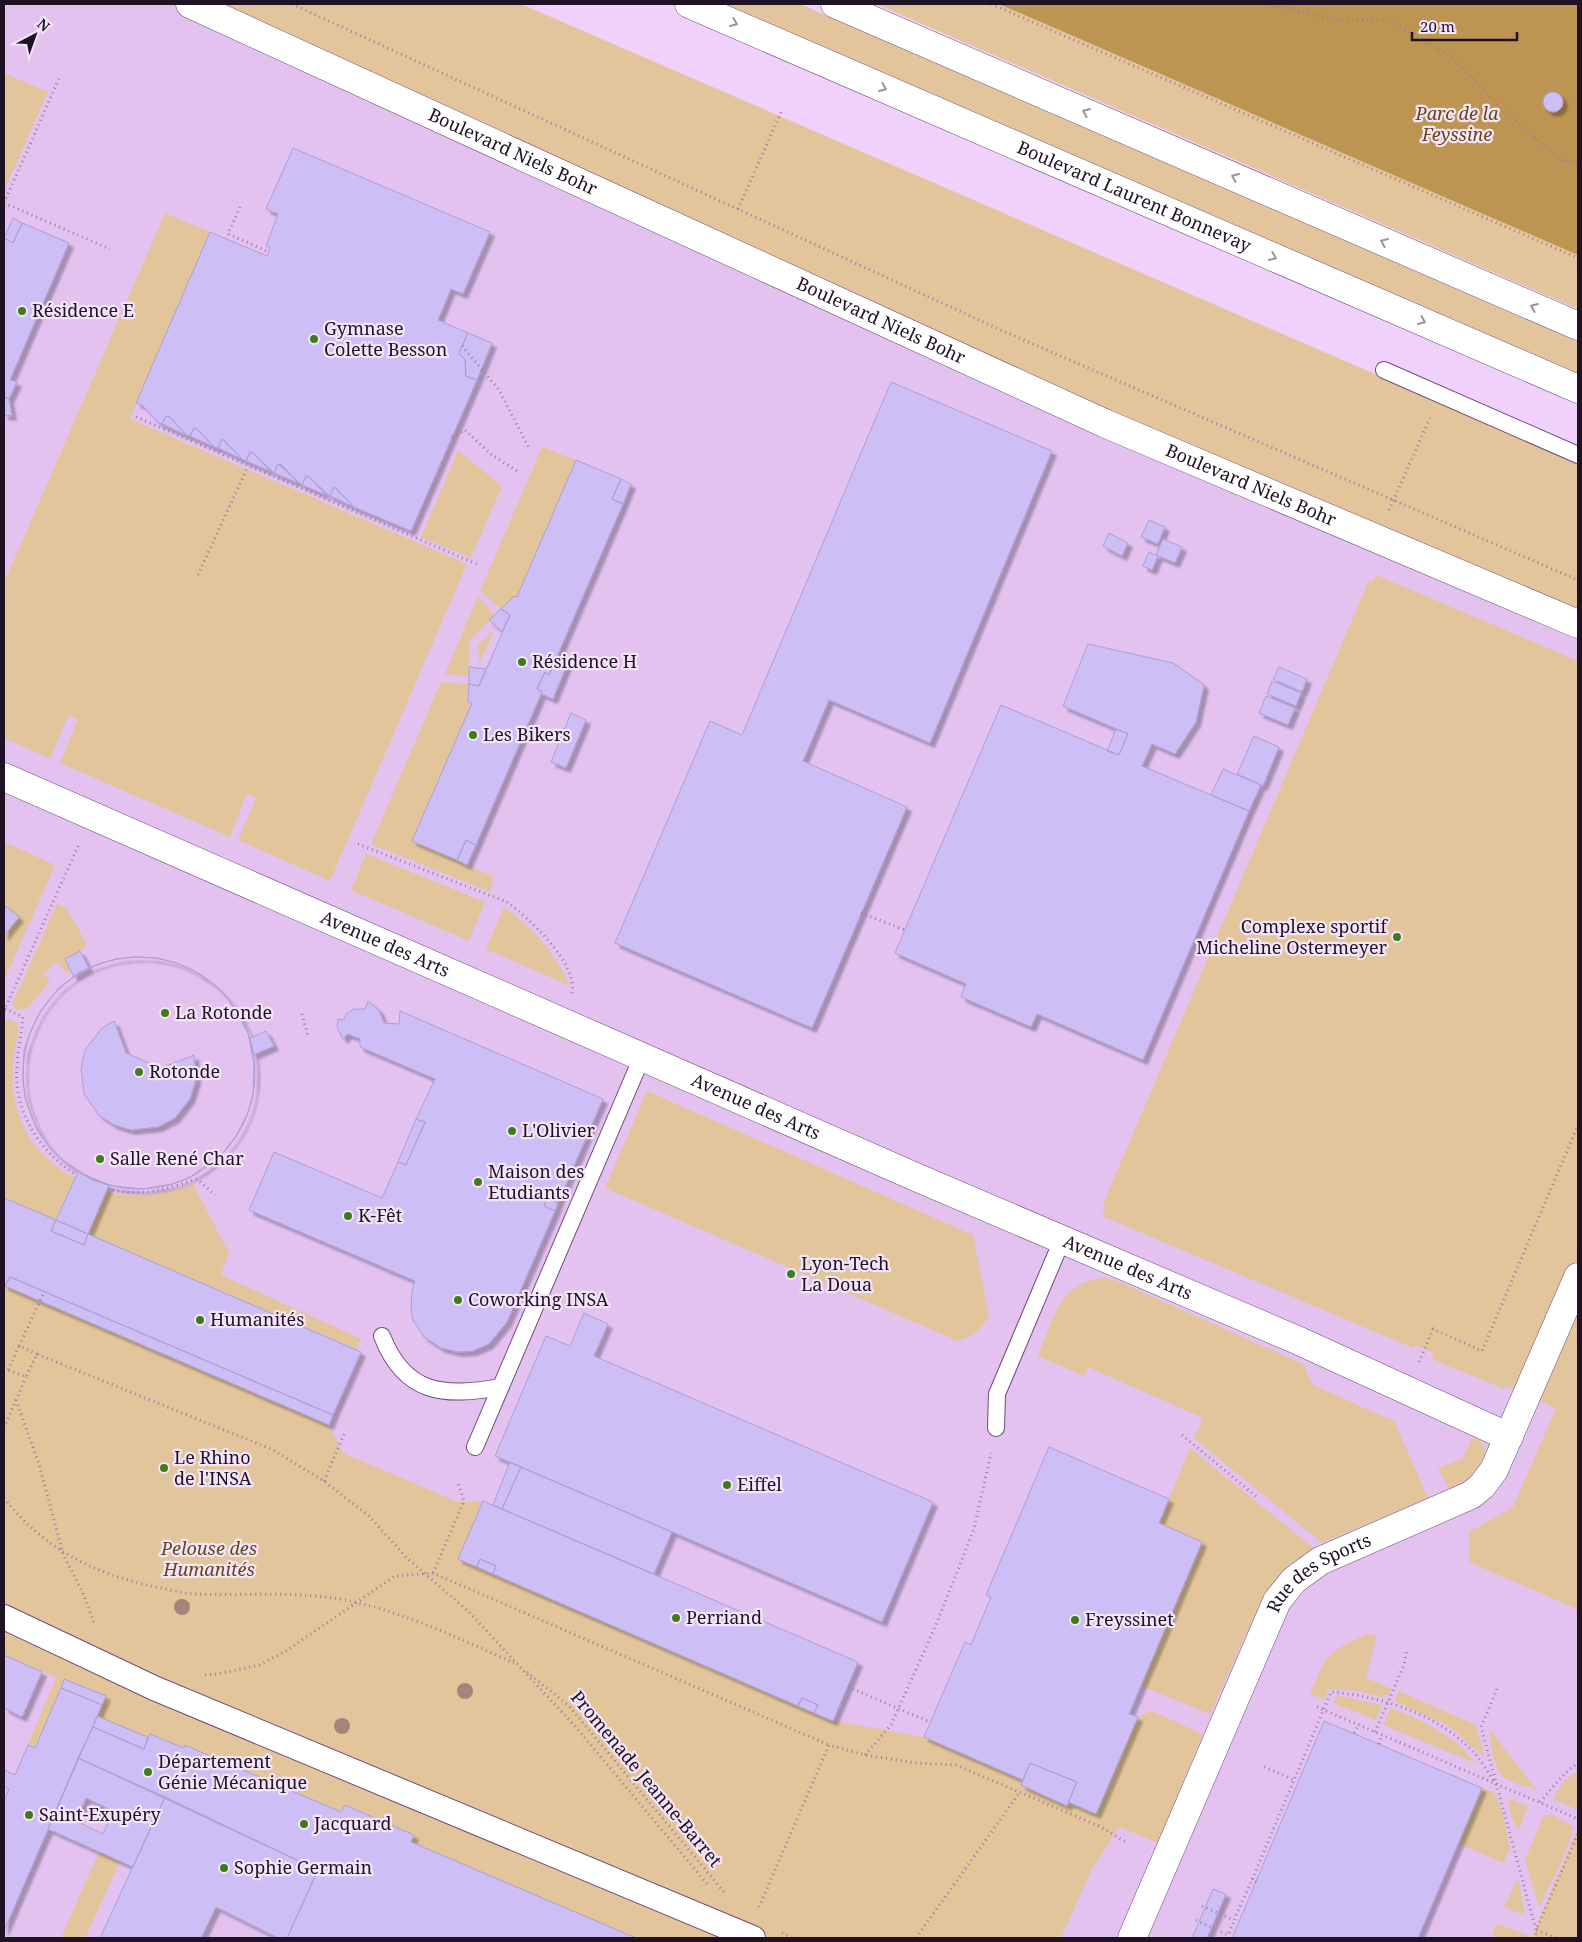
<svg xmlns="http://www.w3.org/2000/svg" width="1582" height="1942" viewBox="0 0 1582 1942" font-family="'Noto Serif',serif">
	<defs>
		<filter id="shadow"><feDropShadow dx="4.5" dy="4.5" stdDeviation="1" flood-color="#0004"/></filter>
	</defs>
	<rect width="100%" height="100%" fill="#efd1fb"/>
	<path fill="#e3c2f0" d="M4 4H219L1578 609V1938H4Z"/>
	<path fill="#e2c59a" d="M219 4H521L1578 462V609C1120 420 667 217 219 4Z
		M725 4H800L1578 342V374Z
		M876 4H1578V309Z
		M4 73 48 92 4 191Z
		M165 213 210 232 130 419 467 564 330 881 238 840 256 798 247 793 230 837 60 763 78 719 68 716 50 759 4 738V583Z
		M542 447 576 460 517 597 514 596 501 609 480 591Z
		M458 451 502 486 471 558 421 537Z
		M1376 575 1578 661V1614L1575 1608 1469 1562V1532L1513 1507 1556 1408 1506 1386 1504 1389 1432 1359 1434 1353 1415 1345 1413 1348 1102 1216 1106 1206 1103 1204 1369 580 1373 582Z
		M478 596 495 615 470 640 469 676 445 674Z
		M491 632 493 633 479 664 478 645Z
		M441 682 469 684 468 702 472 703 412 841 494 877 490 892 371 844Z
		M4 842 55 865 4 981V936L19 917 4 905Z
		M366 854 485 902 469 941 351 890Z
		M57 904 66 908 87 944 80 951 65 959 71 972 68 973 63 970 58 962 43 973 50 981 28 1008 17 1010 12 1004Z
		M504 907C536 930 553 951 570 986L486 949Z
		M9 1019 17 1023 19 1029C3 1090 16 1147 75 1178L56 1220 4 1198V1023Z
		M647 1091 973 1235 989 1316C981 1330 973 1336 958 1341L605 1188Z
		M193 1184 229 1253 221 1275 361 1339 356 1349 88 1234 107 1192C142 1199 159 1196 193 1184Z
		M1103 1278 1115 1280 1303 1364 1313 1385 1394 1421 1428 1498 1322 1543 1194 1438 1203 1418 1088 1367 1084 1376 1038 1356C1053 1321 1059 1282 1103 1278Z
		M4 1285 329 1425 343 1453 458 1502 483 1501 458 1559 833 1721 924 1737 1023 1780 1021 1785 1066 1806 1068 1802 1096 1814 1138 1717 1151 1711 1203 1734 1158 1843 1119 1827 1092 1869 1061 1938H636L411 1842 414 1835 345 1805 341 1812 186 1745 184 1748 150 1734 148 1737 97 1716 105 1696 65 1679 35 1748 28 1745 56 1677 4 1655Z
		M1473 1436 1481 1442 1486 1449C1481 1470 1469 1481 1449 1489L1438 1468 1462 1459Z
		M1190 1448 1314 1548 1286 1567 1262 1599 1210 1714 1141 1686 1202 1543 1159 1523Z
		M1368 1634 1377 1635 1366 1678 1392 1689 1389 1694 1380 1697 1357 1691 1328 1689 1325 1700 1310 1694C1329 1651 1326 1653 1368 1634Z
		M1399 1691 1476 1725 1485 1758 1449 1726 1394 1701Z
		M1337 1695 1382 1705 1376 1720 1333 1703Z
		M1391 1708C1423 1720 1455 1736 1477 1764L1383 1725Z
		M1490 1730 1537 1790C1527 1786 1510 1783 1503 1776 1493 1767 1490 1743 1490 1730Z
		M1578 1771V1810L1553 1799 1563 1782Z
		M1482 1788 1494 1792 1502 1810 1510 1849 1503 1863 1458 1843Z
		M1508 1798 1528 1807 1518 1830 1511 1815Z
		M1551 1814 1574 1827 1562 1861 1539 1907 1525 1860 1543 1817Z
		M1578 1828V1938H1531Z
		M99 1852 120 1862 85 1938H61Z
		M1518 1878 1525 1915 1504 1907Z
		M1497 1924 1530 1936V1938H1491Z"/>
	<path fill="#be9453" d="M999 4H1578V255Z"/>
	<path fill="#cdbff6" stroke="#ad9ed6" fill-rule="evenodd" filter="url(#shadow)" d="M1543 102a10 10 0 1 1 20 0a10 10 0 1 1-20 0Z
		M293 148 490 232 463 294 451 289 438 320 468 333 459 353 465 360 466 376 477 380 411 531 354 507 334 487 330 496 309 477 306 476 302 485 278 464 274 473 253 453 250 452 246 461 242 459 222 439 218 448 214 447 197 429 194 428 190 436 186 435 170 417 166 416 162 424 159 423 142 405 136 403 210 232 267 256 270 248 266 246 278 214 266 209Z
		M13 218 22 223 13 243 4 238Z
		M22 223 69 243 10 380 17 382 9 399 4 397V238L13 243Z
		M468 333 492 343 477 380 466 376 465 360 459 353Z
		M891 382 1052 451 930 743 829 700 803 761 907 807 812 1028 615 943 710 721 742 735Z
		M4 397 9 399 12 416 4 415Z
		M166 416 170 417 186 435 162 424Z
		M194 428 197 429 214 447 190 436Z
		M222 439 225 441 242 459 218 448Z
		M250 452 253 453 270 471 246 461Z
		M576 460 621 479 612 499 623 504 549 675 545 672 537 689 542 692 476 845 466 840 457 860 412 841 472 703 468 702 469 684 479 686 510 615 501 609 514 596 517 597Z
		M278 464 282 465 298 483 274 473Z
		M306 476 309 477 326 495 302 485Z
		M621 479 631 484 623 504 612 499Z
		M334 487 337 489 354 507 330 496Z
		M1149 520 1165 527 1158 544 1141 537Z
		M1109 533 1128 543 1122 556 1103 546Z
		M1163 539 1182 547 1175 563 1156 555Z
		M1149 552 1158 556 1152 570 1143 566Z
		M501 609 510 615 502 632 489 620Z
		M1088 644 1173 663 1204 685 1196 722 1175 754 1152 744 1142 766 1249 811 1143 1060 1037 1014 1031 1027 961 997 966 984 895 953 1001 705 1119 755 1128 734 1063 706Z
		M558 656 569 660 553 699 541 694 542 692 537 689 545 672 549 675Z
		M469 667 486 669 479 686 469 684Z
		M1279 667 1307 679 1302 692 1273 679Z
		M1272 681 1301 693 1296 706 1267 694Z
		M1266 696 1295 708 1288 725 1259 713Z
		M571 713 586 720 566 768 551 762Z
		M1116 729 1128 734 1119 755 1107 751Z
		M1254 736 1279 747 1263 786 1237 774Z
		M1223 769 1261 785 1249 811 1211 795Z
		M466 840 476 845 467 865 457 860Z
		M4 905 19 917 4 936Z
		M80 951 89 969 74 977 65 959Z
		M137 957 157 958 177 963 194 971 216 986 229 1000 248 1033 254 1063 253 1095 247 1115 236 1136 222 1154 189 1178 172 1184 143 1189 114 1186 92 1180 61 1159 49 1147 37 1130 25 1098 23 1081 24 1050 29 1036 40 1012 59 988 80 972 98 964 116 959ZM114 1021 126 1053 161 1068 194 1055 196 1080 190 1099 175 1118 158 1127 131 1130 114 1125 99 1115 84 1094 81 1069 85 1050 102 1028Z
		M23 1073a116 116 0 1 1 232 0a116 116 0 1 1-232 0Z
		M368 1001 379 1010 384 1023 399 1024 400 1011 603 1099 558 1203 547 1198 544 1206 555 1211 507 1322 489 1344 473 1351 458 1352 441 1348 424 1337 413 1320 411 1311 412 1291 415 1281 249 1210 274 1152 382 1198 398 1162 406 1165 425 1122 416 1119 435 1079 360 1047V1039L348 1034 343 1039 337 1027 338 1019 344 1020 346 1014 354 1009H365Z
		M266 1031 274 1046 253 1055 250 1038Z
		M416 1119 425 1122 406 1165 398 1162Z
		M78 1172 109 1185 88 1234 56 1220Z
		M4 1198 56 1220 51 1231 84 1245 88 1234 361 1352 333 1415 10 1277 5 1286 4 1285Z
		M547 1198 558 1203 555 1211 544 1206Z
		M56 1220 88 1234 84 1245 51 1231Z
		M10 1277 333 1415 329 1425 5 1286Z
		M584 1313 608 1324 594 1356 933 1502 882 1622 495 1456 546 1336 570 1346Z
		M1049 1447 1169 1499 1159 1523 1202 1542 1129 1714 1138 1717 1096 1814 1068 1802 1077 1782 1030 1763 1023 1780 924 1737 965 1642 971 1645 991 1597 986 1595Z
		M510 1462 521 1467 502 1509 493 1505Z
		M521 1467 672 1532 654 1574 502 1509Z
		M483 1501 858 1662 833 1721 814 1713 818 1705 802 1698 798 1706 493 1574 496 1566 480 1559 477 1567 458 1559Z
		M480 1559 496 1566 493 1574 477 1567Z
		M4 1655 42 1672 22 1717 4 1708Z
		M64 1679 106 1696 102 1705 61 1688Z
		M61 1688 102 1705 4 1931V1801L9 1789 4 1786V1770L15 1775 28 1745 35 1748Z
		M802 1698 818 1705 814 1713 798 1706Z
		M97 1716 148 1737 144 1749 93 1727Z
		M1324 1721 1482 1788 1418 1938H1232Z
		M93 1727 144 1749 150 1734 184 1748 185 1745 341 1812 345 1805 414 1835 411 1842 636 1938H287L318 1870 78 1758Z
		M78 1758 165 1797 133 1867 48 1829ZM86 1798 113 1811 103 1834 76 1821Z
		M1030 1763 1077 1782 1067 1806 1021 1785Z
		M165 1797 318 1870 287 1938H278L216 1907 201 1938H100Z
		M1213 1889 1226 1894 1207 1938H1192Z"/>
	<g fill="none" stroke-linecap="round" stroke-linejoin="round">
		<defs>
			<path id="service" d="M1384 370 1578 455
				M382 1336C405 1395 444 1397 501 1387
				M996 1428 997 1394 1062 1240
				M475 1447 642 1057"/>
			<path id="pedestrian" d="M4 1617 154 1688 753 1938"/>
			<g id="minor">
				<path id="s1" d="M190 4 1104 423 1578 624"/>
				<path id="s2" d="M4 777 918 1178 1297 1340 1509 1437"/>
				<path id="s3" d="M1132 1938 1277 1601 1294 1580 1320 1561 1471 1495 1482 1486 1494 1470 1578 1277"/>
			</g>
			<g id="primary">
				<path id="s4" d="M689 4 1578 389"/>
				<path d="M835 4 1578 326"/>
			</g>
		</defs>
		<use href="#service" stroke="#6e4d7b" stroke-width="18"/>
		<use href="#pedestrian" stroke="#6e4d7b" stroke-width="26"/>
		<use href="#minor" stroke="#6e4d7b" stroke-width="29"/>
		<use href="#primary" stroke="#6e4d7b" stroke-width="29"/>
		<path stroke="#967f9f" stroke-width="3" stroke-dasharray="1 4" stroke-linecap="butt" d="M292 4 1005 332 1578 580
			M991 4 1578 258
			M1269 4 1341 21 1389 20 1452 57 1501 108 1561 160 1578 162
			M4 203 60 76
			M4 203 110 249
			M240 207 228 234 269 252
			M738 209 782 110
			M462 346 499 390 529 448
			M136 417 479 565
			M452 437 465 430 492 455 519 472
			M1389 510 1430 418
			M198 575 248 466
			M358 844 507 902C528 918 578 962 572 993
			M861 913 905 930
			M5 1009 23 1017C21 1039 15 1062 17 1083 20 1122 45 1155 76 1175
			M4 1011 79 844
			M302 1014 308 1036
			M108 1189C139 1198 167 1189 197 1179L215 1195
			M37 1354 19 1346 44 1292
			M1419 1362 1433 1329 1482 1351 1578 1125
			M4 1368 26 1377 37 1354 271 1449 324 1481 369 1516 407 1558 468 1611 574 1725 708 1885
			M8 1370 19 1346
			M16 1400 39 1464 63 1554 83 1593 95 1626
			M4 1428 26 1377
			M1182 1435 1257 1497
			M324 1481 344 1434
			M4 1498C44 1549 94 1574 156 1587 168 1589 181 1593 193 1594 247 1596 303 1590 355 1602 410 1615 463 1640 514 1663
			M433 1573 464 1501 458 1483
			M527 1672 569 1706 724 1892
			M205 1675 218 1674 259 1665 286 1651 395 1576 433 1573 829 1745
			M1497 1689 1481 1727 1536 1930V1938
			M1317 1707 1578 1819
			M1375 1732 1404 1665 1407 1649
			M1354 1733 1358 1725
			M1379 1744 1382 1735
			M865 1755 891 1725 936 1625 974 1529 991 1453
			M1264 1767 1294 1780
			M1540 1802 1565 1773 1578 1763
			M1256 1882 1252 1880 1331 1692C1382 1696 1441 1715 1476 1755 1483 1764 1489 1774 1496 1784
			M1202 1906 1234 1920 1253 1878
			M759 1907 829 1745 865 1755 916 1763 956 1765 1101 1827 1126 1842
			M1196 1920 1210 1927
			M1221 1932 1228 1935 1235 1919
			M782 1933 793 1938
			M916 1938 1020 1792
			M1556 1938 1536 1930 1578 1834"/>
		<use href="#service" stroke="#fff" stroke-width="16"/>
		<use href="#pedestrian" stroke="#fff" stroke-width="24"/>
		<use href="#minor" stroke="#fff" stroke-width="28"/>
		<use href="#primary" stroke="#fff" stroke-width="28"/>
		<path stroke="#967f9f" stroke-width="3" stroke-dasharray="1 4" stroke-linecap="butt" d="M848 1687 930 1722"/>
	</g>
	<g fill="#a3857c">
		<circle cx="182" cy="1607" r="8"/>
		<circle cx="465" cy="1691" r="8"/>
		<circle cx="342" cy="1726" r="8"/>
		<circle cx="99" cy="1815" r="8"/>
	</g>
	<defs><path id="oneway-chevron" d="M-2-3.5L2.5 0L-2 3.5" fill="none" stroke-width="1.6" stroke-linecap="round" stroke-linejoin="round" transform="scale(1.25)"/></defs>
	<g stroke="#9b949d">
		<use href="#oneway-chevron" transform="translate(734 23) rotate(23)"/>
		<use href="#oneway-chevron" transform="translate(883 88) rotate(23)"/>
		<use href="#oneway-chevron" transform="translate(1086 112) rotate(-157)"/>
		<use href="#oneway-chevron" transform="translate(1235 177) rotate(-156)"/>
		<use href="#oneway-chevron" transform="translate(1384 242) rotate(-156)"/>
		<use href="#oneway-chevron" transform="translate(1273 257) rotate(23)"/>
		<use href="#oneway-chevron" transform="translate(1534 307) rotate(-157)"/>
		<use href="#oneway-chevron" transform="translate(1422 321) rotate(24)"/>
	</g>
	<g fill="#3f7c19" stroke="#f4e5fa" stroke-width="2">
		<circle cx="22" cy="311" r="5"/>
		<circle cx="314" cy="339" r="5"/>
		<circle cx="522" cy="662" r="5"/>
		<circle cx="473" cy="735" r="5"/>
		<circle cx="1397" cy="937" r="5"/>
		<circle cx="165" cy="1013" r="5"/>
		<circle cx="139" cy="1072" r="5"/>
		<circle cx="512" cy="1131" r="5"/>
		<circle cx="100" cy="1159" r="5"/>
		<circle cx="478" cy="1182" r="5"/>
		<circle cx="348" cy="1216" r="5"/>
		<circle cx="791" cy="1274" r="5"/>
		<circle cx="458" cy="1300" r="5"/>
		<circle cx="200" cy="1320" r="5"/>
		<circle cx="164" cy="1468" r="5"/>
		<circle cx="727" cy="1485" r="5"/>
		<circle cx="676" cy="1618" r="5"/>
		<circle cx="1075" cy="1620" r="5"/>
		<circle cx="148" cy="1772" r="5"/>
		<circle cx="29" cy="1815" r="5"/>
		<circle cx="304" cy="1824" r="5"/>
		<circle cx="224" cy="1868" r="5"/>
	</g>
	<g text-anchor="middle" stroke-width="4.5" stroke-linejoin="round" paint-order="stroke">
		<g font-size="18" font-style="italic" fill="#654715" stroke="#f4e5fa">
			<text x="1457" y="120">Parc de la<tspan x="1457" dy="21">Feyssine</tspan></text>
			<text x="209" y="1555">Pelouse des<tspan x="209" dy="21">Humanités</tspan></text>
		</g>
		<g font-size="18" fill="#201225" stroke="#f4e5fa">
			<text dy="6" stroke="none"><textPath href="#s1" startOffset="355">Boulevard Niels Bohr</textPath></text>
			<text dy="6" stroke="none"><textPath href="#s4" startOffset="485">Boulevard Laurent Bonnevay</textPath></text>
			<text dy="6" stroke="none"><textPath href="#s1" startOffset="760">Boulevard Niels Bohr</textPath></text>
			<text dy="6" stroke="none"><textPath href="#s1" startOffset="1165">Boulevard Niels Bohr</textPath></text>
			<text dy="6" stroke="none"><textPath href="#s2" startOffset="416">Avenue des Arts</textPath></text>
			<text dy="6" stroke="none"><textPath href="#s2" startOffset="821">Avenue des Arts</textPath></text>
			<text dy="6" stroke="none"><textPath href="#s2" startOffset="1226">Avenue des Arts</textPath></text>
			<text dy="6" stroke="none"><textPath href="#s3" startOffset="418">Rue des Sports</textPath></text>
			<text transform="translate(646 1779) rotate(50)" y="6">Promenade Jeanne-Barret</text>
		</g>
		<g font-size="18" fill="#201225" stroke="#f4e5fa" text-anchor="start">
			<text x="32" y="317">Résidence E</text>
			<text x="324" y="335">Gymnase<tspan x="324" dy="21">Colette Besson</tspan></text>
			<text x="532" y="668">Résidence H</text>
			<text x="483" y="741">Les Bikers</text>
			<text x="1387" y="933" text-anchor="end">Complexe sportif<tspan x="1387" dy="21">Micheline Ostermeyer</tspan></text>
			<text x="175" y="1019">La Rotonde</text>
			<text x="149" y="1078">Rotonde</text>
			<text x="522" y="1137">L'Olivier</text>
			<text x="110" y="1165">Salle René Char</text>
			<text x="488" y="1178">Maison des<tspan x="488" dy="21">Etudiants</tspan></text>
			<text x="358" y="1222">K-Fêt</text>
			<text x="801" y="1270">Lyon-Tech<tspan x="801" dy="21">La Doua</tspan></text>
			<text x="468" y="1306">Coworking INSA</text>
			<text x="210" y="1326">Humanités</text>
			<text x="174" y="1464">Le Rhino<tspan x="174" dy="21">de l'INSA</tspan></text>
			<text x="737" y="1491">Eiffel</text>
			<text x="686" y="1624">Perriand</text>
			<text x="1085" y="1626">Freyssinet</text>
			<text x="158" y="1768">Département<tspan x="158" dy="21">Génie Mécanique</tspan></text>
			<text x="39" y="1821">Saint-Exupéry</text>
			<text x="314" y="1830">Jacquard</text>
			<text x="234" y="1874">Sophie Germain</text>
		</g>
	</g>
	<rect width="1582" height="1942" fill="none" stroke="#201225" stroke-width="10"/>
	<g transform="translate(35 35) rotate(41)" stroke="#f4e5fa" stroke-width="4" paint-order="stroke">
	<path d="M0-4L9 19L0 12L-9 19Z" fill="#201225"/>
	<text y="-8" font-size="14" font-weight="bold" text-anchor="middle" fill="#201225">N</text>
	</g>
	<path d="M1412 32v8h105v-8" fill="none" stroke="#201225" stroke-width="2.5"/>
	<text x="1420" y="32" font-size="15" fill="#201225" stroke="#f4e5fa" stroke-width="4" paint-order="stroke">20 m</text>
</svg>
